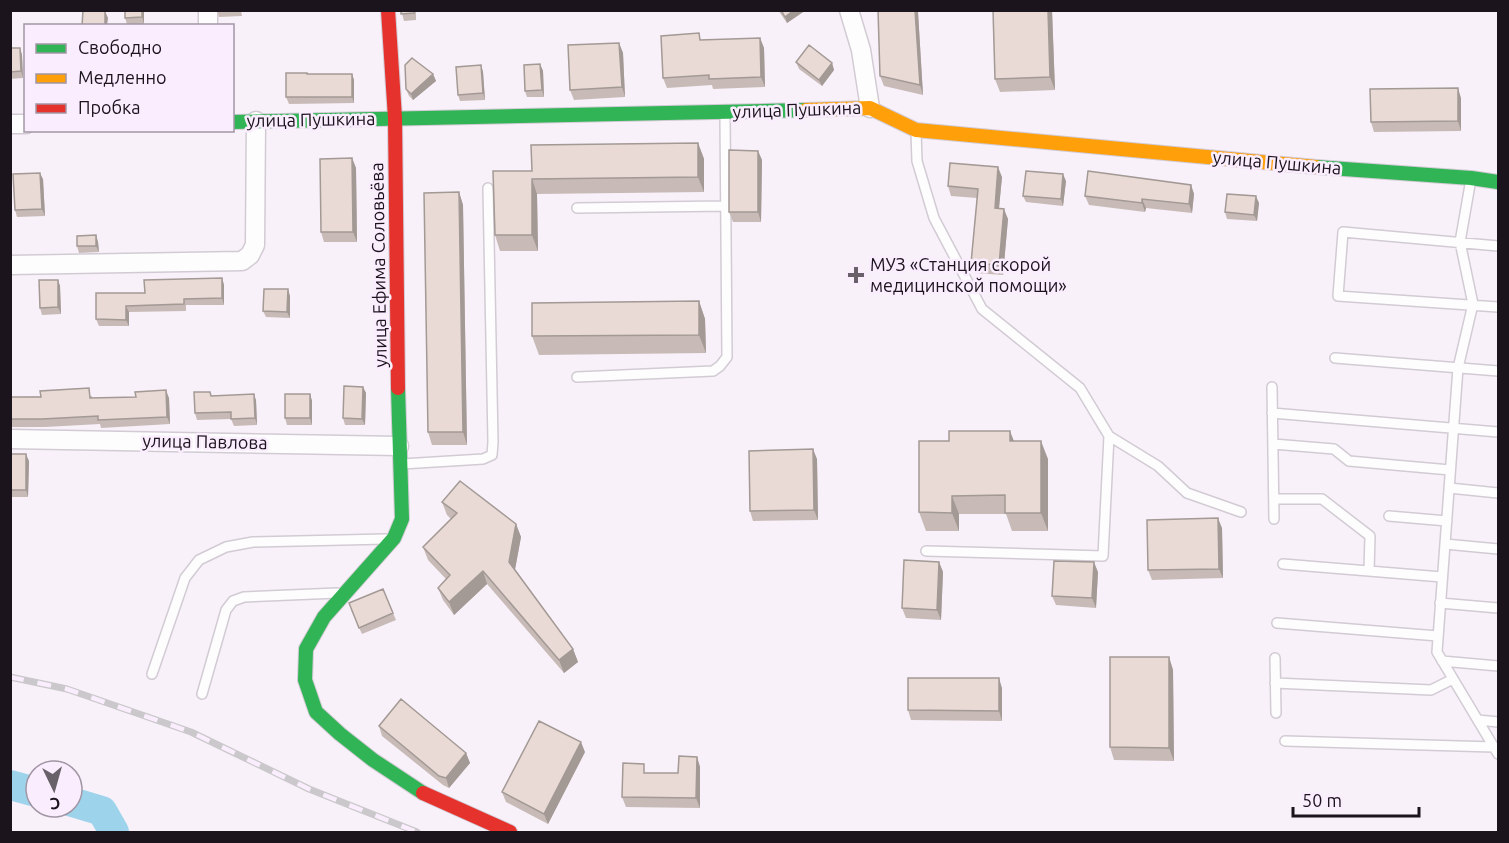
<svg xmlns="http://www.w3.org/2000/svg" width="1509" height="843" viewBox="0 0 1509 843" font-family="Ubuntu,sans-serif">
	<rect width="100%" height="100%" fill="#f8f1fa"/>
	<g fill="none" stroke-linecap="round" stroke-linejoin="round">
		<path stroke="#9ed4eb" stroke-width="30" d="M10 785 36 792
			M72 802 102 811 114 832"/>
		<defs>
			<path id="lane" d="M916 132 917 161 934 218 982 309 1080 388 1109 436 1103 556 926 551
				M1471 179 1460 242 1473 304 1458 368 1437 652 1498 754
				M577 208 725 206
				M1498 246 1343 232 1338 296 1498 307
				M1335 358 1498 371
				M577 377 713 371 720 366 727 357 725 115
				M1272 387 1274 519
				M1272 413 1498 432
				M1109 436 1158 466 1187 493 1241 512
				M1273 444 1334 449 1349 461 1450 470
				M402 464 483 459 492 455 493 442 488 188
				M1449 488 1498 493
				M1274 499H1322L1370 536 1369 571
				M1389 516 1447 521
				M1445 544 1498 549
				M1283 564 1442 577
				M1440 603 1498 608
				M1277 623 1438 636
				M1275 658 1276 713
				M1442 661 1498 666
				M152 674 185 578 199 560 226 547 253 542 386 539
				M1275 683 1431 690 1453 679
				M202 694 226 610 233 601 244 597 337 593
				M1478 720 1498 722
				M1285 741 1494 747"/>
			<path id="street" d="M849 10 861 50 870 108
				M208 26V10
				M10 124H26
				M10 265 242 261 250 255 255 245 256 121
				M10 439 399 446"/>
			<path id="fast" d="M232 122 806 110
				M1316 167 1471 178 1498 182
				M398 388 402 519 394 538 324 617 306 649 305 680 316 712 340 734 373 760 423 793"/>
			<path id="slow" d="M806 110 870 108 916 130 1316 167"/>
			<path id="jam" d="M388 10 395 118 398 388
				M423 793 510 832"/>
		</defs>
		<use href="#lane" stroke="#d2cbd4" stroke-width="12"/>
		<use href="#street" stroke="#d2cbd4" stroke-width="21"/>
		<use href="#fast" stroke="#d2cbd4" stroke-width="16"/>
		<use href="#slow" stroke="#d2cbd4" stroke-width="16"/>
		<use href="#jam" stroke="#d2cbd4" stroke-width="16"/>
		<use href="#lane" stroke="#fefdfe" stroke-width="9"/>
		<use href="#street" stroke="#fefdfe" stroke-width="18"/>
		<use href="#fast" stroke="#30b455" stroke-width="14"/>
		<use href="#slow" stroke="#ff9f0a" stroke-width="14"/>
		<use href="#jam" stroke="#e5322d" stroke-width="14"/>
		<defs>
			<path id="rail" d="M10 677 67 689 191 732 309 789 417 832"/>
		</defs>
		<use href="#rail" stroke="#cac8ca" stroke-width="7"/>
		<use href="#rail" stroke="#faedfe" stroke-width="4.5" stroke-dasharray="14" stroke-linecap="butt"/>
	</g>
	<path fill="#c8bbb7" d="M144 10V24H127L125 18Z
		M217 10H241L242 16 219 17Z
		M401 10H416V20L404 21Z
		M778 10H806L787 23Z
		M1052 10 1055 90 1000 92 995 79Z
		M918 12 923 95 884 86 880 76Z
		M760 38 764 48 765 87 713 89 712 85 667 88 663 78 702 40Z
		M619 43 623 53 625 97 574 100 570 90Z
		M10 48H20L22 55 23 78 10 79Z
		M796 62 832 63 834 70 822 86 799 69Z
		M540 64 543 71 544 97H527L525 91Z
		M481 65 483 72 485 100 460 101 458 95Z
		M307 74H352L354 80V103L289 104 286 97Z
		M433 74 436 81 413 100 409 96 406 89Z
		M1461 98V131L1374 132 1371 122Z
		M698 143 704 159V192L537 194 538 251H500L495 235 532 171Z
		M758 151 762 160 761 222H733L729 212Z
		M352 158 356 168 357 242H324L321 232Z
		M1002 177 999 208 1008 219 1003 275 975 273 971 263 977 198 951 196 948 186Z
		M43 179 45 216 17 217 15 210Z
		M1066 181 1063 206 1026 202 1023 196Z
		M1191 185 1194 194 1192 213 1146 208 1145 212 1089 205 1085 196Z
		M459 192 463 205 467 445H432L428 432Z
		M1259 203 1257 221 1227 219 1225 212Z
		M96 235 98 242 99 252 79 253 77 246Z
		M222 278 224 285V305H186V311L129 312V326H99L96 319 145 293Z
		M58 280 60 286 61 314 42 315 40 308Z
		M290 296V318L266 317 263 311Z
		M699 301 705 319 706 353 539 355 532 336Z
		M363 387 366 393 365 425H345L343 418Z
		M310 394 312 401V425H287L285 418Z
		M92 396V398H169L170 424 101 428 100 424 45 427H10V397Z
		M212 396 256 400 257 425 234 426 231 419 197 420 195 413Z
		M1014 441 1048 459V531H1012L1006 514H959V531H926L919 512Z
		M10 454 29 461 28 497H10Z
		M817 459 818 520 753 521 750 511Z
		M442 502 516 524 521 537 515 569 573 649 578 662 564 673 487 584 454 615 443 600 438 588 446 579 428 560 423 547 451 519 447 515Z
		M1222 528 1223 578 1152 580 1148 570Z
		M939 562 943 572 941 620 906 618 902 608Z
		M1098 572 1096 608 1056 605 1052 596Z
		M383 589 396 620 362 634 351 610Z
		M1169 657 1173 670 1174 761 1114 760 1110 747Z
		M1002 688V721L911 720 908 710Z
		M379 726 466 753 470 763 449 788 443 785 382 736Z
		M585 752 548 824 506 802 502 792Z
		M697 757 700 767V808L626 807 622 797 648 773H678Z"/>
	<path fill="#a39995" d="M142 10H144V24L142 17Z
		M794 10H806L787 23 785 17Z
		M915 10H917L918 12 923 95 920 85Z
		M1048 10H1052L1055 90 1050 77Z
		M105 11 108 18 107 26H105Z
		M760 38 764 48 765 87 761 77Z
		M619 43 623 53 625 97 622 87Z
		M20 48 22 55 23 78 21 71Z
		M832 63 834 70 822 86 819 80Z
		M540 64 543 71 544 97 542 90Z
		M481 65 483 72 485 100 483 93Z
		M352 74 354 80V103L352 97Z
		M433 74 436 81 413 100 411 94Z
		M1458 88 1461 98V131L1458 121Z
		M698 143 704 159V192L698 177Z
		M758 151 762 160 761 222 758 212Z
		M352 158 356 168 357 242 353 232Z
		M998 167 1002 177 998 218 995 208Z
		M40 173 43 179 45 216 42 209Z
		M1063 174 1066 181 1063 206 1061 199Z
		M532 179 537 194 538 251 532 235Z
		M1191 185 1194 194 1192 213 1189 204Z
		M459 192 463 205 467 445 463 432Z
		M1256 196 1259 203 1257 221 1254 215Z
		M1142 199 1146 208 1145 212 1142 203Z
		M1004 209 1008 219 1003 275 999 265Z
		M96 235 98 242 99 252 96 246Z
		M222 278 224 285V305L222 298Z
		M58 280 60 286 61 314 58 307Z
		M288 289 290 296V318L287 312Z
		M699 301 705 319 706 353 699 335Z
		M126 306 129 312V326L126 320Z
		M363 387 366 393 365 425 362 419Z
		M166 390 169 398 170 424 167 417Z
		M254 394 256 400 257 425 255 418Z
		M310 394 312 401V425L310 418Z
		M1010 431 1017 449 1010 441Z
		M1041 441 1048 459V531L1041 513Z
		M813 449 817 459 818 520 814 510Z
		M26 454 29 461 28 497 26 490Z
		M952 496 959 514V531L952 513Z
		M1218 518 1222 528 1223 578 1219 569Z
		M516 524 521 537 514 575 509 562Z
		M939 562 943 572 941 620 937 610Z
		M1094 562 1098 572 1096 608 1092 598Z
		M483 571 487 584 454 615 449 602Z
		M573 649 578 662 564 673 559 660Z
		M1169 657 1173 670 1174 761 1169 748Z
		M999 678 1002 688V721L999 711Z
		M581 742 585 752 548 824 544 814Z
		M466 753 470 763 449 788 446 778Z
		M697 757 700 767V808L696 798Z"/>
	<path fill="#e9dad5" stroke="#a39995" stroke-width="1.5" d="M83 10 105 11V26H82Z
		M125 10H142V17L125 18Z
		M401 10H414V13L401 14Z
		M781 10H794L785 17Z
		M878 10H915L920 85 880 76Z
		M993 10H1048L1050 77 995 79Z
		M699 33 700 40 760 38 761 77 709 79V75L663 78 661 36Z
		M619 43 622 87 570 90 568 45Z
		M809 45 832 63 819 80 796 62Z
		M10 48H20L21 71 10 72Z
		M412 58 433 74 411 94 406 89 405 65Z
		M540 64 542 90 525 91 524 65Z
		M481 65 483 93 458 95 456 67Z
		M286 73H307V74H352V97H286Z
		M1458 88V121L1371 122 1370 89Z
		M698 143V177L532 179V235H495L493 171H532L531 145Z
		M729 150 758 151V212H729Z
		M352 158 353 232H321L320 159Z
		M950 163 998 167 995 208 1004 209 999 265 971 263 978 189 948 186Z
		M1026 171 1063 174 1061 199 1023 196Z
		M1088 171 1191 185 1189 204 1142 199V203L1085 196Z
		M40 173 42 209 15 210 13 174Z
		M459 192 463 432H428L424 193Z
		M1227 194 1256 196 1254 215 1225 212Z
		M96 235V246H77V236Z
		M222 278V298L184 299V304L126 306V320L96 319V293H145L144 280Z
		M39 280H58V307L40 308Z
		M264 289H288L287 312 263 311Z
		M699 301V335L532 336V303Z
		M344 386 363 387 362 419 343 418Z
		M89 388 90 398 136 397 135 392 166 390 167 417 98 420V416L42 419H10V397H41L40 391Z
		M194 392H210L211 396 254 394 255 418 231 419V412L195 413Z
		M285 394H310V418H285Z
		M949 431H1010V441H1041V513H1005V495L952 496V513L919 512V441H949Z
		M813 449 814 510 750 511 749 451Z
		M10 454H26V490H10Z
		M460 481 516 524 509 562 573 649 559 660 483 571 449 602 438 588 450 575 423 547 457 513 442 502Z
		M1218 518 1219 569 1148 570 1147 520Z
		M904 560 939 562 937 610 902 608Z
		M1054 561 1094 562 1092 598 1052 596Z
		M383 589 393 613 359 628 349 603Z
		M1110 657H1169V748L1110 747Z
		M908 678H999V711L908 710Z
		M401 699 466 753 446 778 439 776 379 726Z
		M539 721 581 742 544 814 502 792Z
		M679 756 697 757 696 798 622 797 623 763 644 764V773H678Z"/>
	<path fill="#69616a" stroke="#faedfe" stroke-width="2" d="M853 266h6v6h6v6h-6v6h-6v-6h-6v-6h6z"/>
	<g text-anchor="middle" stroke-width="5" stroke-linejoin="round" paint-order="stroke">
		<g font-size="18" fill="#1c141d" stroke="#faedfe">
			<text transform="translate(797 110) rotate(-2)" y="6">улица Пушкина</text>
			<text transform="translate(311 120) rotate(-1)" y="6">улица Пушкина</text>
			<text transform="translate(1277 163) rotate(5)" y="6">улица Пушкина</text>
			<text transform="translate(379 265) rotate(-91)" y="6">улица Ефима Соловьёва</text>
			<text transform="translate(205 442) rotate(1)" y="6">улица Павлова</text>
		</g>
		<g font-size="18" fill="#1c141d" stroke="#faedfe" text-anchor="start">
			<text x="870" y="271">МУЗ «Станция скорой<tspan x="870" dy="21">медицинской помощи»</tspan></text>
		</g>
	</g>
	<rect width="1509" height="843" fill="none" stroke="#1c141d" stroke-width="24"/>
	<rect x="24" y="24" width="210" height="108" fill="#faedfe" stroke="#a196a4" stroke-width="1.5"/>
	<rect x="36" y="44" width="30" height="9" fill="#30b455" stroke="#a196a4" stroke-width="1.5"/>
	<text x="78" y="54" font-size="18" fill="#1c141d">Свободно</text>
	<rect x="36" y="74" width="30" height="9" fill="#ff9f0a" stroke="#a196a4" stroke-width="1.5"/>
	<text x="78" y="84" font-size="18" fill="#1c141d">Медленно</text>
	<rect x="36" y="104" width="30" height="9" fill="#e5322d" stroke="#a196a4" stroke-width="1.5"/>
	<text x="78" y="114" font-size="18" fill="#1c141d">Пробка</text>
	<g transform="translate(54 789) rotate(175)"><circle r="28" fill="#faedfe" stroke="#a196a4" stroke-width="1.5"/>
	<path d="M0-4.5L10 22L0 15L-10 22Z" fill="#69616a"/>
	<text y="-9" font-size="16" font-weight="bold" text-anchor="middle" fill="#1c141d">С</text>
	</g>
	<path d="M1293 807v9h126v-9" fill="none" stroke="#1c141d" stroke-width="3"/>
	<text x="1302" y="807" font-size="18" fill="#1c141d" stroke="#faedfe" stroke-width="4.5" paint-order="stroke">50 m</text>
</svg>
